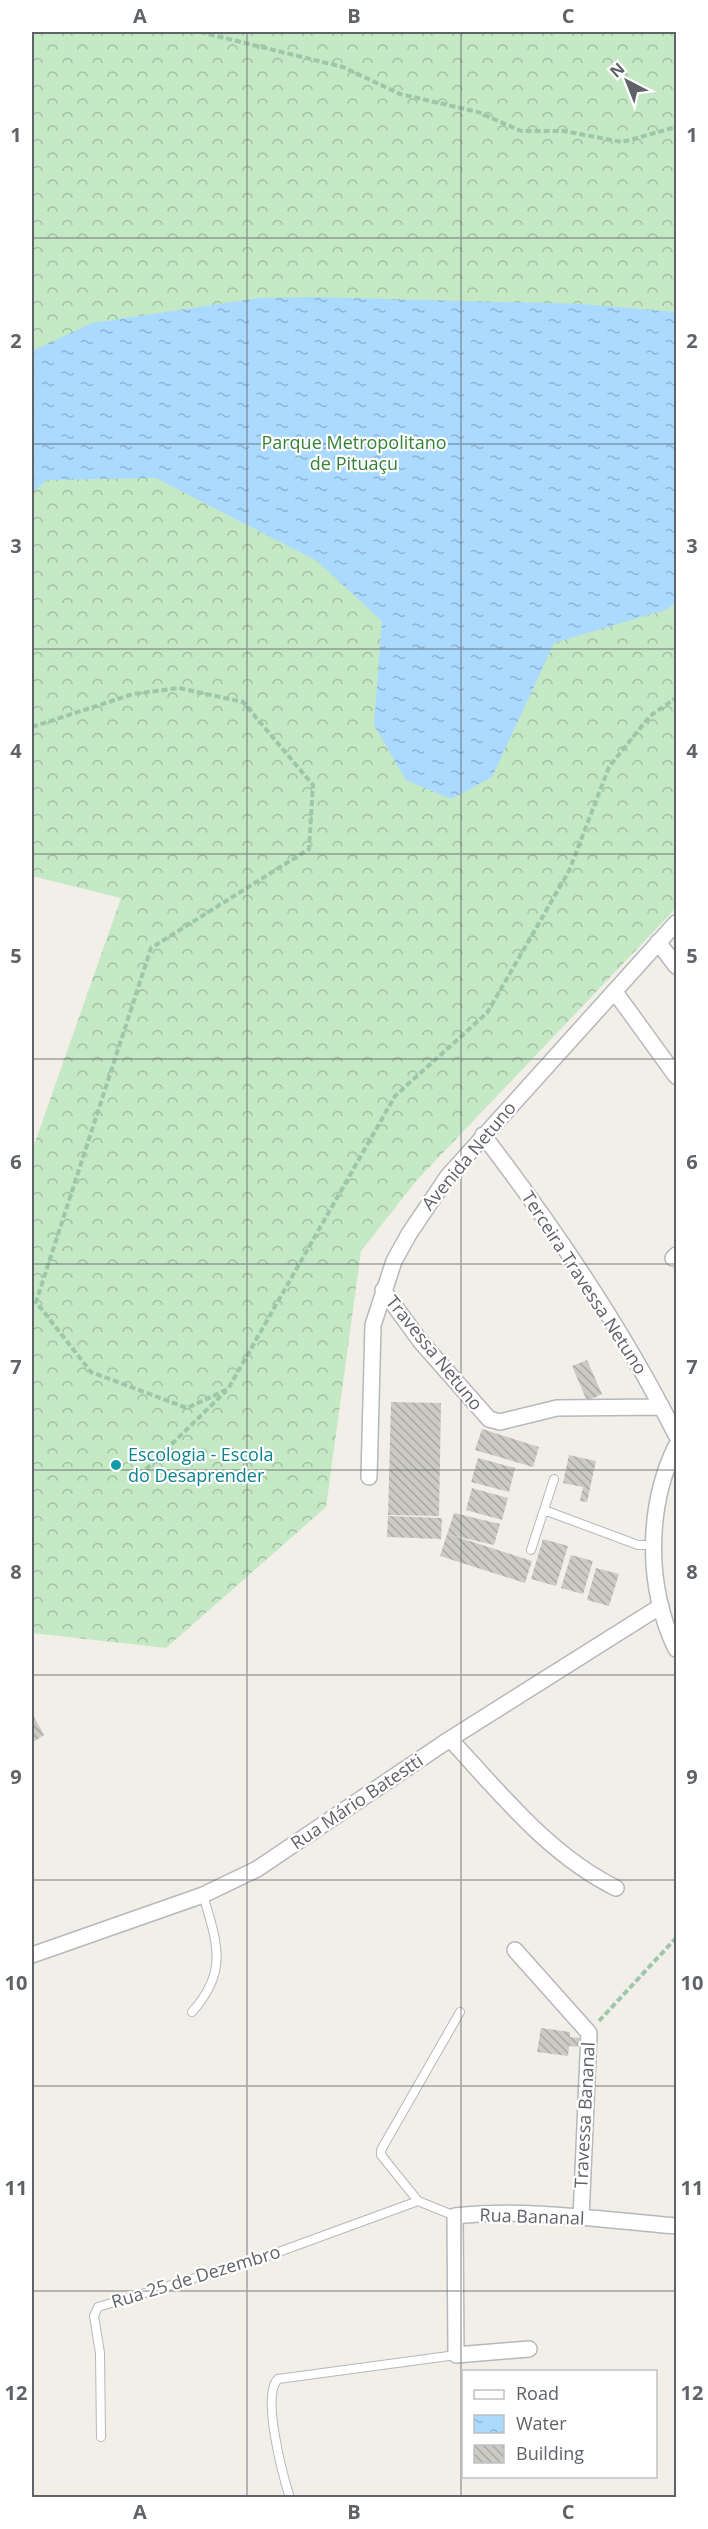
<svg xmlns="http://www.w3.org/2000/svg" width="708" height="2529" viewBox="0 0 708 2529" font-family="'Open Sans',sans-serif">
	<defs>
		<pattern id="forest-crowns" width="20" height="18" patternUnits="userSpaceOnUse" patternTransform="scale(1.5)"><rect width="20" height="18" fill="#c5e8c5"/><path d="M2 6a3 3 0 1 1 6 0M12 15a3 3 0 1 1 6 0" fill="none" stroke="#a3c0a4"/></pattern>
		<pattern id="water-ripples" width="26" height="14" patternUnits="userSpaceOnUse" patternTransform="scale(1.5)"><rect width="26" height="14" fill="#aadaff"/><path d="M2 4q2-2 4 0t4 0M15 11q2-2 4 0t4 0" fill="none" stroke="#8eb4d2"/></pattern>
		<pattern id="building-back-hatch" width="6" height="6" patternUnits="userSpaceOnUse" patternTransform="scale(1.5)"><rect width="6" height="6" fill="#cccac5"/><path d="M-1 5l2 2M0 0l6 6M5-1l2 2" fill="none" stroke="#a9a8a4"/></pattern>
	</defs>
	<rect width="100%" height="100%" fill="#f1efe8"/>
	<path fill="url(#forest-crowns)" d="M32 32H676V908L417 1180 361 1251 326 1507 166 1648 32 1633V1151L121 898 32 876Z"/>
	<path fill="url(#water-ripples)" d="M312 297 582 304 676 312V601L668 609 554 643 492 777 451 799 406 780 374 725 382 621 317 561 156 478 47 480 32 493V351L92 323 259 298Z"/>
	<path fill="url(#building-back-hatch)" d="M587 1360 602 1394 587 1401 572 1366Z
		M391 1402 441 1403 439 1516 388 1515Z
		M482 1429 539 1447 533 1467 475 1450Z
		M569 1455 596 1461 587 1502 580 1501 583 1487 563 1483Z
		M478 1458 515 1468 509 1492 471 1482Z
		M472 1488 508 1498 502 1520 466 1510Z
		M454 1513 500 1524 494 1545 451 1535 532 1561 525 1583 440 1556Z
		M388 1516 442 1518 441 1539 387 1537Z
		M543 1539 568 1546 556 1586 531 1579Z
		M571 1555 593 1561 583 1594 561 1588Z
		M596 1568 619 1574 609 1606 587 1600Z
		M32 1713 44 1735 32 1743Z
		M541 2028 570 2032V2037L580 2038 578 2047 569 2046 568 2056 537 2052Z"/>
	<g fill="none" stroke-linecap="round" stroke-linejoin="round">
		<defs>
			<path id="lane" d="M544 1510 638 1545H654
				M531 1550 554 1479
				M192 2012C229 1971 217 1943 203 1895
				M455 2216 418 2201 381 2155V2150L460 2012
				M101 2437 100 2353 94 2316 98 2307 265 2257 418 2201
				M290 2498C283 2476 261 2395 278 2379L456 2355"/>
			<path id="street" d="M658 942 676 966
				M615 992 676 1076
				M483 1135C555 1229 623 1329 676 1435
				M673 1258 676 1255
				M383 1290 421 1342 489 1419 500 1422 557 1408 662 1407
				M676 1446C646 1508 646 1587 676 1649
				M369 1477 373 1325 394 1261 409 1234 448 1176 676 923
				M450 1739C500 1793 549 1855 616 1888
				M515 1950 589 2033 581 2218
				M32 1955 203 1895 257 1869 450 1739 661 1606
				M529 2349 456 2355 455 2216C529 2208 603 2220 676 2226"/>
		</defs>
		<use href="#lane" stroke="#b5b8bc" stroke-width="10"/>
		<use href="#street" stroke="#b5b8bc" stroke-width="18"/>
		<path stroke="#9cc7a9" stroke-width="4" stroke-dasharray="6 3" stroke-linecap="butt" d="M200 32 343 67 400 94 478 112 521 131H564L622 142 676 127
			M32 727 133 694 179 688 243 702 313 785 309 849 151 948 36 1302 91 1372 187 1408 228 1389 395 1096 487 1013 569 871 609 767 650 716 676 698
			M133 1482 226 1391
			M599 2021 676 1938"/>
		<use href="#lane" stroke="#fff" stroke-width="8"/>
		<use href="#street" stroke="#fff" stroke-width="15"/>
	</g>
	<path fill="none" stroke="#5f6368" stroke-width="1.5" stroke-opacity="0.55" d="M247 32V2498M461 32V2498M32 238H676M32 444H676M32 649H676M32 854H676M32 1059H676M32 1264H676M32 1470H676M32 1675H676M32 1880H676M32 2086H676M32 2291H676"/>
	<circle fill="#0f9aa8" stroke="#fff" stroke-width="2" cx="116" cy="1465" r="6"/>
	<g text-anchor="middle" stroke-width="4.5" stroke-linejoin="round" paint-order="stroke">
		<g font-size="18" fill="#348238" stroke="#fff">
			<text x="354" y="449">Parque Metropolitano<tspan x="354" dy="21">de Pituaçu</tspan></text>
		</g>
		<g font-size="18" fill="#5f6368" stroke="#fff">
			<text transform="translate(469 1156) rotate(-50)" y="6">Avenida Netuno</text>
			<text transform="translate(584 1283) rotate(57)" y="6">Terceira Travessa Netuno</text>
			<text transform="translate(434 1353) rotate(51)" y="6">Travessa Netuno</text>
			<text transform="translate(357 1802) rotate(-34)" y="6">Rua Mário Batestti</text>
			<text transform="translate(585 2115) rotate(-87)" y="6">Travessa Bananal</text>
			<text transform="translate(532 2217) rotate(2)" y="6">Rua Bananal</text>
			<text transform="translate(196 2277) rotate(-17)" y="6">Rua 25 de Dezembro</text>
		</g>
		<g font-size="18" fill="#0d838f" stroke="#fff" text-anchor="start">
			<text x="128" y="1461">Escologia - Escola<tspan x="128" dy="21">do Desaprender</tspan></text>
		</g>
	</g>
	<rect width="708" height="2529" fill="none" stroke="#ffffff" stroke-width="66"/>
	<rect x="462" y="2370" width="195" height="108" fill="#ffffff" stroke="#bfc1c3" stroke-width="1.5"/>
	<rect x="474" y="2390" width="30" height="9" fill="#ffffff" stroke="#bfc1c3" stroke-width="1.5"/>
	<text x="516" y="2400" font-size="18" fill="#5f6368">Road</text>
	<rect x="474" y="2415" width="30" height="18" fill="url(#water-ripples)" stroke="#bfc1c3" stroke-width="1.5"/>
	<text x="516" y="2430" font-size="18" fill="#5f6368">Water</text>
	<rect x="474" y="2445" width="30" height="18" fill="url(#building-back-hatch)" stroke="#bfc1c3" stroke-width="1.5"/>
	<text x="516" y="2460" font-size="18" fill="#5f6368">Building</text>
	<g transform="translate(627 81) rotate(318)" stroke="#ffffff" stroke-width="4.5" paint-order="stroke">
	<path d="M0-4.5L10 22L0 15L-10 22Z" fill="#5f6368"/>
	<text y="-9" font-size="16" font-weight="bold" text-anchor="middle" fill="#5f6368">N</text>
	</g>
	<rect x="33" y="33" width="642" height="2463" fill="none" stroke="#5f6368" stroke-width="2"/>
	<g font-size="20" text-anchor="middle" font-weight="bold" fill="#5f6368">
		<text x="140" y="23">A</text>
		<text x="354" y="23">B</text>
		<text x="568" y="23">C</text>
		<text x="16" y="142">1</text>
		<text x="692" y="142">1</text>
		<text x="16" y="348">2</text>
		<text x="692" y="348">2</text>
		<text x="16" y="553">3</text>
		<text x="692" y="553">3</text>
		<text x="16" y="758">4</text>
		<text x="692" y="758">4</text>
		<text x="16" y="963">5</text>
		<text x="692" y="963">5</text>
		<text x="16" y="1169">6</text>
		<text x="692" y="1169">6</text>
		<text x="16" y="1374">7</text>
		<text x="692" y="1374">7</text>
		<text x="16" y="1579">8</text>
		<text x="692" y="1579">8</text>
		<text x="16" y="1784">9</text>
		<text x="692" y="1784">9</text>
		<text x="16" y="1990">10</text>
		<text x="692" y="1990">10</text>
		<text x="16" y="2195">11</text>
		<text x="692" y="2195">11</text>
		<text x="16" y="2400">12</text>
		<text x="692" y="2400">12</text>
		<text x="140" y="2519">A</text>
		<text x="354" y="2519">B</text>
		<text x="568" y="2519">C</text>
	</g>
</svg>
